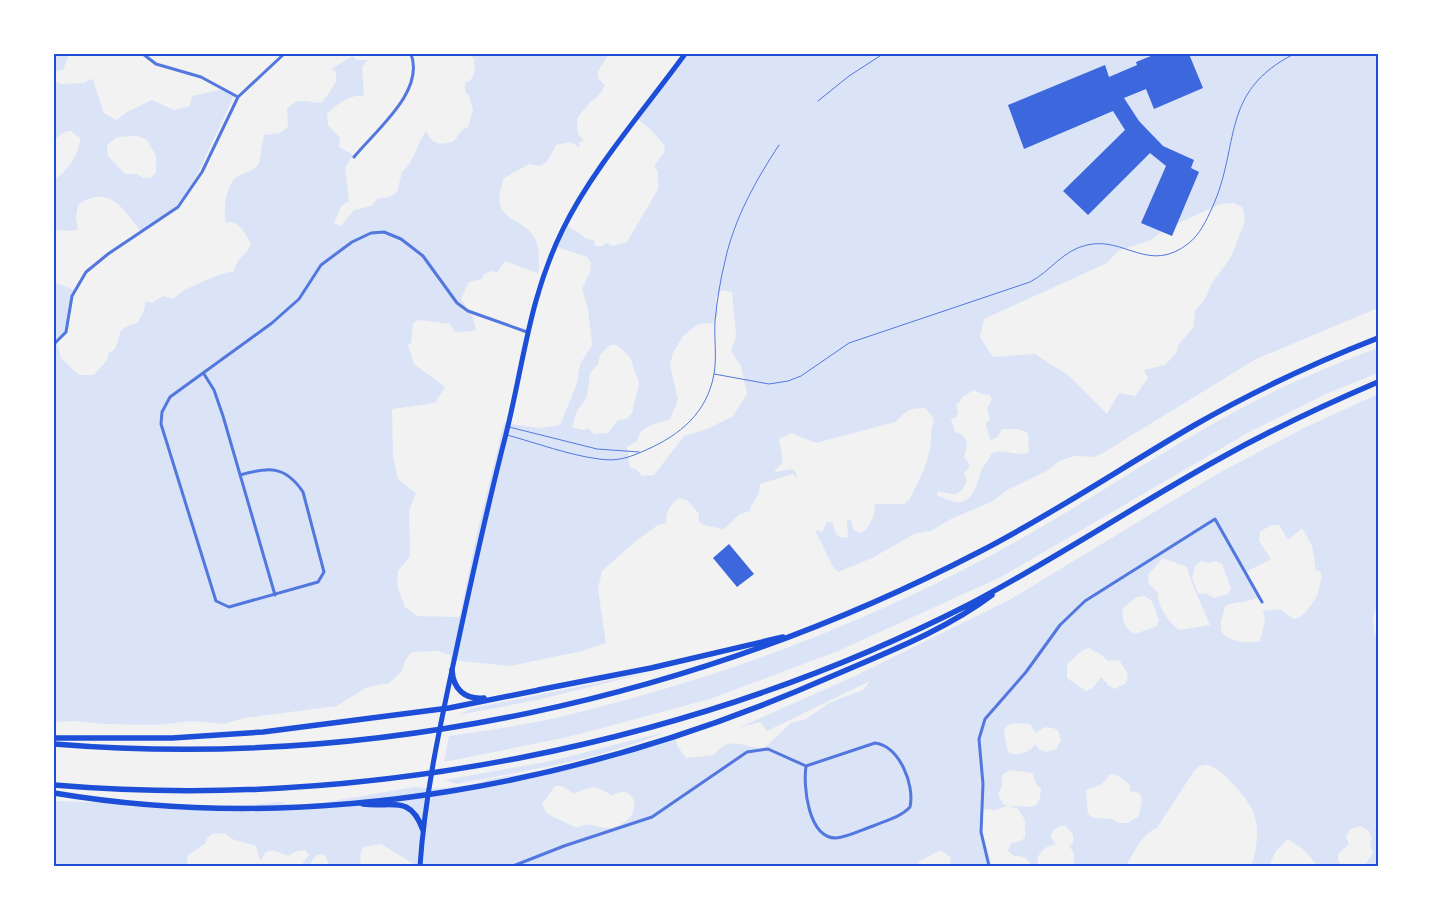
<svg xmlns="http://www.w3.org/2000/svg" width="1432" height="920" viewBox="0 0 1432 920" font-family="'Asap Condensed',sans-serif">
	<rect width="100%" height="100%" fill="#f2f2f2"/>
	<path fill="#dbe4f7" fill-rule="evenodd" d="M54 54H69L63 70 54 72Z
		M468 54H609L598 71V78L605 85C598 100 595 96 587 106 583 110 580 115 577 119L578 134 584 140 579 143 580 148 571 142 556 145 547 162 540 166 529 164 504 178C486 227 527 213 537 243 540 252 538 265 539 274L505 261 497 273 491 271 484 274 482 279 469 282 461 299 473 318 476 331 455 332 450 324 418 320 413 323 411 343 408 345 414 364 445 387 435 403 392 409 393 457 398 479 416 493 409 511 410 556 398 571 397 585 405 607 417 616 458 617 460 615 477 533 504 423 540 428 560 425 577 383 580 364 592 345 588 309 582 289 590 272 591 263 587 257 557 247 567 225 587 239 594 240 595 246H602L607 243 612 246 627 242 658 189V172L654 166 664 153 665 146 651 130 638 119 686 54H1378V308L1256 359 1103 453 1094 457 1074 456 1059 461 1047 471 1009 489 991 502 951 519 931 531 916 533 872 558 838 572 833 567 815 530 822 532 827 522H832L836 534 842 538 848 537 847 520H851L853 529 859 533 866 530 873 518 875 504H904L910 499C921 475 930 463 931 436 931 419 940 424 925 408 907 408 907 412 895 422L816 443 791 433 779 439 783 462 774 472 792 469 796 472 798 483 796 477 792 474 760 484 759 493 750 508 751 511 740 514 723 530C715 525 706 528 699 522V514L687 500 680 498C670 503 666 512 666 523L658 525 637 540 602 571 598 589 606 643 582 651 510 666 451 660 450 655 438 651 412 652 406 659 401 672 388 684H381L366 688 337 706 244 718 224 724 192 721 156 725 104 724 74 721 54 722V282L74 290 66 335 57 341 61 358 79 375H94L107 360 108 354 115 349C123 330 115 330 137 323L143 313 146 301 152 303 163 296 173 299 184 290 216 276 234 271C237 257 245 256 251 245 247 235 238 219 226 223 223 210 225 184 238 176 244 173 255 170 258 165 260 163 262 141 264 135L280 133 288 127 287 109C299 96 306 103 322 103L336 82V72L331 69 353 56 357 60H368L362 67 364 96C349 94 337 104 327 114L328 125 340 138 339 147 353 155 345 168 349 201 341 206 334 223 341 226 354 210 371 206 377 199 389 197 397 192 402 172C413 164 417 145 425 132H427C433 146 441 145 454 141L462 130 468 127 473 110 469 96 465 92V83C476 79 475 70 474 59ZM1234 203 1243 208 1245 221 1231 257 1212 283 1205 299 1195 311 1193 328 1178 345 1177 352 1165 365 1144 370 1148 378 1135 396 1119 393 1107 414 1069 376 1035 354 993 357 980 337 984 319 1107 263 1118 251 1151 240 1164 230 1220 204ZM722 290 732 292 736 336 731 351 741 366 747 394 733 416 707 429 684 436 654 475 642 476 636 469 630 468 627 447 637 441C640 425 657 424 670 419L678 400 670 365 673 353 683 336 698 324 713 323 718 314 716 297ZM610 345H617L630 357 639 383 632 413 627 419 618 420 608 433 594 434 588 428 584 430 572 427 577 411 587 397 590 373 598 365 600 355ZM974 390 982 394 990 395 992 399 987 409 990 419 986 424 990 440 996 438 1003 429H1018L1028 433 1029 452C1016 458 1004 447 991 454 989 461 983 465 981 471 977 483 972 508 952 501 947 500 943 497 938 496L937 492C954 492 957 501 967 481L964 474 970 465 964 457C969 446 968 434 955 432L951 419 956 417 958 412 956 405 960 402 962 397Z
		M90 79 93 80 104 113 116 120 127 112 152 100 174 110 190 106 192 96 223 89 234 96 190 190 172 210 141 232C124 210 109 183 78 205L76 218 78 229 71 231 57 230 54 235V180C67 171 80 154 80 138L71 131C62 131 56 137 54 145V81L62 84 85 83ZM137 136 147 140 156 156V173L150 178H143L137 174H125L108 156 107 145 117 137Z
		M1378 348V373L1326 394 1251 431 1001 577 838 651 710 699 568 737 444 762 449 736C485 730 523 726 559 717 708 682 853 629 988 557 1080 508 1164 448 1257 400 1295 380 1338 363 1378 348Z
		M1378 394V603C1372 615 1372 629 1378 641V866H1364L1373 853 1370 845 1372 838 1369 831 1360 826 1350 829 1346 837 1349 844 1338 854V861L1342 866H1318L1303 849 1288 839 1276 851 1269 866H1251C1257 849 1260 830 1253 812 1248 798 1222 769 1208 765 1202 764 1198 767 1194 771L1157 828C1142 834 1134 852 1126 866H1074V853L1069 846 1073 843V835L1066 826H1060L1053 830 1051 836 1055 845C1044 845 1035 856 1038 866H1032C1028 858 1023 856 1014 856L1008 851 1011 843 1021 841 1025 837V820L1018 809 1010 806C1030 805 1039 814 1041 789L1036 784 1033 773 1010 770 1002 775V786L998 794 1003 804 1007 806 996 810 984 809 983 811 982 830 992 866H949L951 862 950 857 940 850 919 862V866H417L381 844 363 847 360 856 361 866H330L324 854 317 855 311 862V866H304L303 862 309 855 305 850 297 851 288 856 273 850 266 852 260 861 256 846 232 839 226 834 213 833 207 838 206 843 187 856 188 866H54V801L116 803 131 807 236 806 281 802 307 810 309 805 415 787 431 789 471 785 490 779 555 769 675 738 678 747 686 758 714 755C731 733 743 749 764 748L791 723 806 719 829 703 863 690 870 681 767 731 760 722 738 728 855 676 1011 599 1217 474 1304 428ZM1271 525H1279L1288 540 1302 528 1312 546 1316 571H1320L1322 578C1319 584 1320 588 1318 593 1314 603 1304 617 1294 619L1279 609 1263 611 1265 621 1260 641C1251 644 1223 642 1221 629 1220 622 1224 613 1225 606 1239 600 1244 604 1258 597L1246 572 1271 559 1259 541 1260 532ZM1163 558 1187 567 1192 583 1210 625 1179 630C1169 622 1157 606 1158 593L1149 584 1148 575ZM1202 561 1209 563 1217 561 1222 564 1231 588 1228 594 1214 598 1207 594 1198 593 1192 577 1196 565ZM1144 596 1152 601 1159 620 1157 626 1135 634C1124 629 1121 618 1123 608L1137 597ZM1089 648 1102 655 1108 661 1119 660 1128 674 1126 683 1115 689 1109 686 1101 677 1093 688 1086 691 1067 678V664L1083 650ZM1015 723 1030 724 1036 733C1044 726 1048 726 1058 730L1061 740 1056 749 1047 752 1040 750 1035 744C1031 752 1016 757 1008 752L1004 731 1007 725ZM1110 774 1117 775 1130 785V791L1139 793 1142 798 1139 816 1128 823H1118L1113 819 1093 818 1088 814 1086 790 1102 784ZM555 786H562L574 794C589 787 598 784 611 796 633 782 642 808 627 820 614 831 605 828 591 825 586 823 581 827 576 827 574 827 552 816 548 814 545 812 544 808 542 804Z
		M651 672 537 700 458 715 473 708Z
		M665 732C598 760 526 771 456 784L445 780 551 761Z"/>
	<path fill="#3d67dc" d="M1156 54H1189L1203 88 1154 109 1146 89 1124 98 1139 121 1163 146 1194 160 1191 168 1199 172 1172 236 1141 223 1166 166 1150 153 1088 215 1063 191 1125 130 1113 111 1024 149 1008 105 1105 65 1109 77 1137 65 1136 62Z
		M729 544 754 574 737 587 713 558Z"/>
	<g fill="none" stroke-linecap="round" stroke-linejoin="round">
		<path stroke="#5277de" stroke-width="1" d="M818 101 849 76 883 54
			M714 374 769 384 788 381 801 376 849 343 1030 282C1051 271 1063 250 1087 245 1125 236 1149 275 1189 243 1200 234 1206 221 1212 208 1241 145 1219 92 1294 54
			M509 427 597 449 639 452
			M507 435C537 443 568 455 599 459 618 462 630 457 646 450 680 435 707 413 714 374 717 357 714 338 715 321 717 301 720 281 725 261 734 219 756 180 779 145"/>
		<path stroke="#5277de" stroke-width="3" d="M143 54 156 64 201 77 238 97
			M354 157C377 129 425 91 411 54
			M54 344 66 332 72 296 86 272 108 254 178 207 202 172 238 97 284 54
			M204 374 214 390 223 416 275 595
			M240 475C268 467 285 465 303 492L324 572 318 582 229 607 216 601 161 424 162 412 170 397 272 323 299 299 321 265 352 242 371 233 384 232 401 239 423 256 457 303 468 311 527 332
			M513 866 564 846 652 817 747 752 768 749 806 766 875 743C899 746 915 784 910 807 901 817 885 821 873 826 861 830 848 837 836 838 808 838 803 786 806 766
			M989 866 981 832 983 784 979 739 985 719 1026 672 1060 625 1085 601 1215 519 1262 602"/>
		<path stroke="#1d4ed8" stroke-width="5" d="M420 866C425 794 440 726 455 656 471 581 487 508 506 434 524 362 529 298 563 229 593 168 645 109 685 54"/>
		<path stroke="#1d4ed8" stroke-width="5.5" d="M452 670C453 689 465 700 484 698
			M538 690 651 668 783 637
			M54 738H172L263 732 449 708 539 690
			M54 744C373 770 695 699 979 552 1053 514 1121 468 1193 426 1252 392 1314 363 1378 338
			M54 785C361 811 693 745 968 605 1054 560 1134 506 1219 459 1271 430 1324 405 1378 382
			M54 793C316 837 589 783 830 677 885 653 944 631 992 595
			M363 804C392 808 410 794 423 830"/>
	</g>
	<rect width="1432" height="920" fill="none" stroke="#ffffff" stroke-width="110"/>
	<rect x="55" y="55" width="1322" height="810" fill="none" stroke="#1d4ed8" stroke-width="2"/>
</svg>
